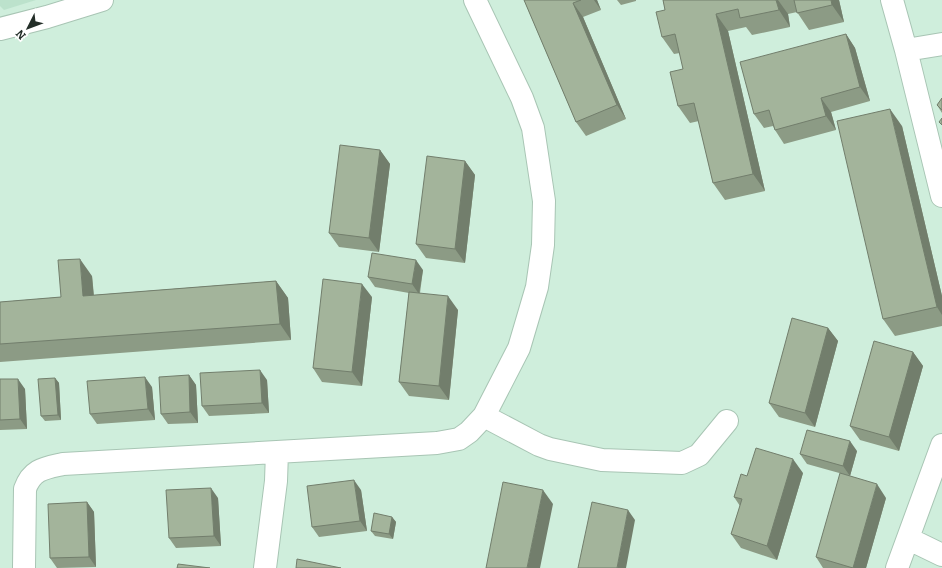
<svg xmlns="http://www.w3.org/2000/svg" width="942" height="568" viewBox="0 0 942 568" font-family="Bitter,serif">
	<rect width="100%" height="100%" fill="#cfeedc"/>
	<path fill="#bce2cc" d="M0 0H36L4 10 0 6Z"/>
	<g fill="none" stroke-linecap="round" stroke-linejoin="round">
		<defs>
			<path id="minor" d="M892 0 906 50 942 196
				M0 29 47 17 102 0
				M906 50 942 44
				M484 416 539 445 550 449 602 460 682 463 699 455 727 421
				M909 539 942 555
				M24 568 25 489C32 469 45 468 63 464L437 443 459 439 469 432 484 416 519 348 537 287 543 245 544 201 533 128 522 98 475 0
				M265 568 276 481 277 452
				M897 568 942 445"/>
		</defs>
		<use href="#minor" stroke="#a8c5b4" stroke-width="24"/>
		<use href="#minor" stroke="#fff" stroke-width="22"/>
	</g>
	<path fill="#8c9b85" d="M524 0H597L601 10 583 17 626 119 586 136 576 122Z
		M617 0H636V1L621 5Z
		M663 0H839L844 22 809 30 797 12 788 14 790 27 752 35 746 27 728 31 765 191 725 200 713 183 699 121 690 123 678 106 683 69 680 53 674 54 662 37 665 10Z
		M846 34 855 48 870 101 831 112 836 130 784 144 775 130 773 126 764 128 754 114Z
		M942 98V113L937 105Z
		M902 126 942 296V326L895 336 883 319Z
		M380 150 390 164 379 252 339 247 329 233Z
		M465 161 475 175 465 263 426 258 416 244Z
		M423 270 420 293 458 310 449 400 409 396 399 382 409 293 375 287 368 277Z
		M92 276 94 295 276 281 288 298 291 340 0 362V302L61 297Z
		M372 297 362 386 322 382 313 368Z
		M828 328 838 341 815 427 779 417 769 403Z
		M913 352 923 366 899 451 860 440 850 426Z
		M189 375 196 385 198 423 168 424 161 414Z
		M55 378 59 383 61 420 45 421 41 416Z
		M0 379 25 389 27 429 0 430Z
		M267 380 269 413 209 416 202 406Z
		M152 387 155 420 97 424 90 414Z
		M857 451 850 476 807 464 800 454Z
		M803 473 777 560 741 548 731 534 740 506 734 497 747 476Z
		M361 490 367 531 319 537 312 527Z
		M218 498 221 546 176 548 169 538Z
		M886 498 866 568H823L816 557Z
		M87 502 94 512 96 567 57 568 50 558Z
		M392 517 396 522 393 539 375 536 371 531Z"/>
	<path fill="#727e6c" d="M594 0H597L601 10Z
		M776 0H778L788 14 790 27 779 10Z
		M831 0H839L844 22 832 5Z
		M573 3 583 17 626 119 617 105Z
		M716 14 728 31 765 191 753 174Z
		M846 34 855 48 870 101 860 87Z
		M821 98 831 112 836 130 826 116Z
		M890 109 902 126 942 296V315L937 307Z
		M380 150 390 164 379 252 369 238Z
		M465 161 475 175 465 263 455 249Z
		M80 259 92 276 95 313 83 296Z
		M416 260 423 270 419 294 412 284Z
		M276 281 288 298 291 340 280 324Z
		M362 284 372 297 362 386 352 372Z
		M448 296 458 310 449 400 439 386Z
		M828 328 838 341 815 427 805 413Z
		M913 352 923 366 899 451 889 437Z
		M260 370 267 380 269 413 262 403Z
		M189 375 196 385 198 423 190 412Z
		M145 377 152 387 155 420 148 409Z
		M55 378 59 383 61 420 58 415Z
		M18 379 25 389 27 429 20 419Z
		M850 441 857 451 850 476 843 466Z
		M793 459 803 473 777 560 767 546Z
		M354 480 361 490 367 531 360 521Z
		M877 484 886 498 866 568H853Z
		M211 488 218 498 221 546 214 536Z
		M543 490 553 504 540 568H527Z
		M87 502 94 512 96 567 89 557Z
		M628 510 635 520 626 568H617Z
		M392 517 396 522 393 539 389 534Z"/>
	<path fill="#a3b49b" stroke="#727e6c" d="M524 0H581L573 3 617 105 576 122Z
		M663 0H776L779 10 740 18 738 9 716 14 753 174 713 183 694 103 678 106 670 72 683 69 675 34 662 37 656 12 665 10Z
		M794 0H831L832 5 797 13Z
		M846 34 860 87 821 98 826 116 775 130 769 110 754 114 740 62Z
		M942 98V110L937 105Z
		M890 109 937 307 883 319 837 121Z
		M942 118V125L939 122Z
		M340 145 380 150 369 238 329 233Z
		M427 156 465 161 455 249 416 244Z
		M372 253 416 260 412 284 368 277Z
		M80 259 83 296 276 281 280 324 0 344V302L61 297 58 260Z
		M323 279 362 284 352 372 313 368Z
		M409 292 448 296 439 386 399 382Z
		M792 318 828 328 805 413 769 403Z
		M874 341 913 352 889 437 850 426Z
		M260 370 262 403 202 406 200 373Z
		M189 375 190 412 161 414 159 377Z
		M145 377 148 409 90 414 87 381Z
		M55 378 58 415 41 416 38 379Z
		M0 379H18L20 419 0 420Z
		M807 430 850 441 843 466 800 454Z
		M756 448 793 459 767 546 731 534 742 499 734 497 741 474 747 476Z
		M840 473 877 484 853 568 816 557Z
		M354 480 360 521 312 527 307 486Z
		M503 482 543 490 527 568H486Z
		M211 488 214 536 169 538 166 490Z
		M87 502 89 557 50 558 48 504Z
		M592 502 628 510 617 568H578Z
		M374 513 392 517 389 534 371 531Z
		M297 559 341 568H296Z
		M178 564 210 568H177Z"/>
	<g transform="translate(28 28) rotate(228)" stroke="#ffffff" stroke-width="3" paint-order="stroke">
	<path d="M0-3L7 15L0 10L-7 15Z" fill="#232e28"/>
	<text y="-6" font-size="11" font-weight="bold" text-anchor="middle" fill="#232e28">N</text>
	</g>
</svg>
